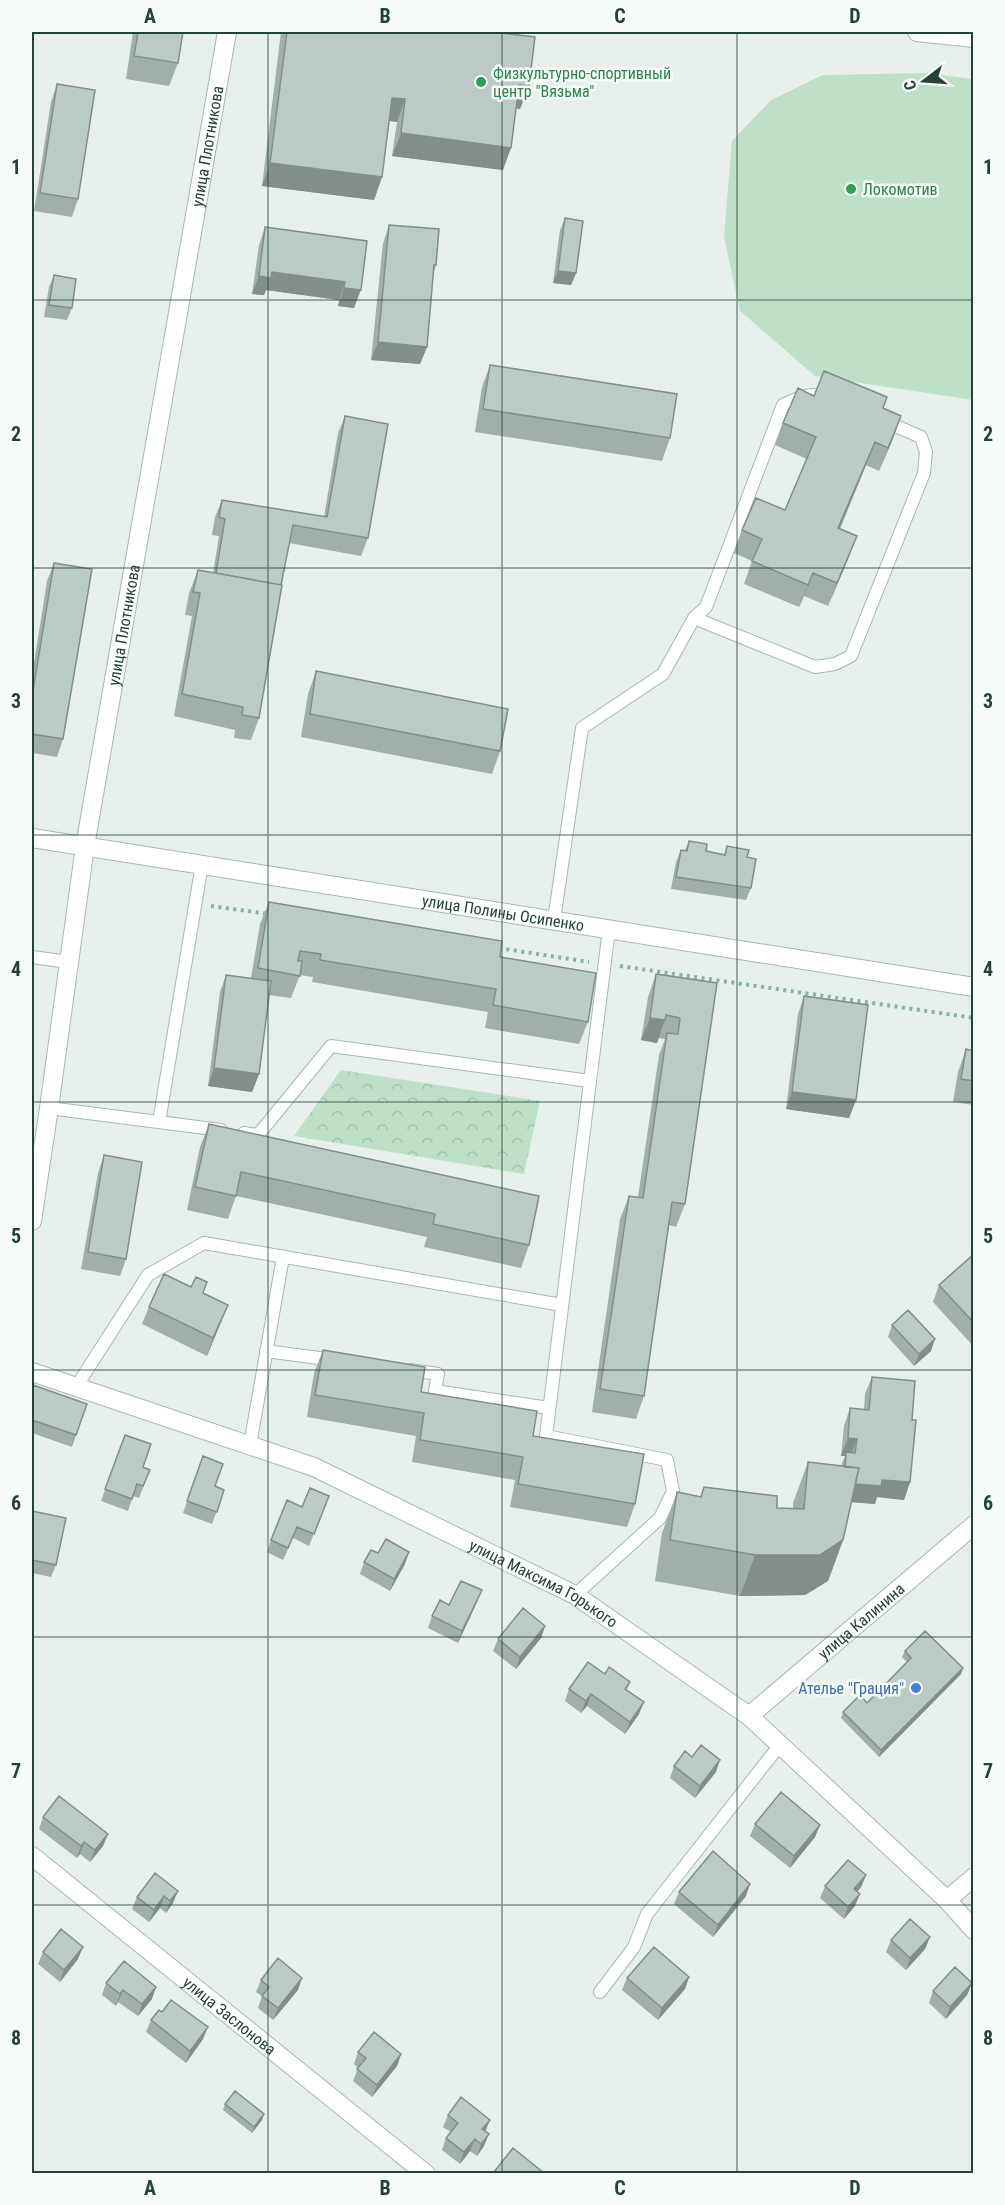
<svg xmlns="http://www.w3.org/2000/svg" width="1005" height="2205" viewBox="0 0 1005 2205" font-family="'Roboto Condensed',sans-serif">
	<defs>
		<pattern id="forest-crowns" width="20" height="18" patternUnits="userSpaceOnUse" patternTransform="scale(1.5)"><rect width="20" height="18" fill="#bfe0c8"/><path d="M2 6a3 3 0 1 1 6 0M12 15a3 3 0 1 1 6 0" fill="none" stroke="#a4c1ad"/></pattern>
	</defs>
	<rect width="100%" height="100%" fill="#e6efeb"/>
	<path fill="#bfe0c8" d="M925 73 973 79V400L815 376 740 311 724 237 732 141 771 100 823 75Z"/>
	<path fill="url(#forest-crowns)" d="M341 1070 540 1101 524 1174 294 1136Z"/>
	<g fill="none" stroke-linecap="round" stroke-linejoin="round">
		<defs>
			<path id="service" d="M694 618 815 667 835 664 851 656 924 473 926 452 921 437 882 420
				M554 920 582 728 663 674 694 618 706 607 783 405C799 397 814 391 830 398
				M32 957 69 962
				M49 1108 221 1130
				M159 1122 202 864
				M244 1133 258 1135 331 1046 590 1081
				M266 1351 334 1360
				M410 1370 438 1374 435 1391 549 1408
				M76 1387 148 1275 204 1243 562 1305
				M250 1445 283 1257
				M575 1595 660 1518 673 1491 667 1460 546 1436 609 929
				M600 1992 634 1947 647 1914 779 1746"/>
			<g id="minor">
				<path d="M917 32 974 38"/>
				<path id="s1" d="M32 838 974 987"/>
				<path id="s2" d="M32 1221 49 1108 85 846 227 32"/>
				<path id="s3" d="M32 1372 314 1467 575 1595 749 1716 947 1900 974 1930"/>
				<path id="s4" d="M749 1716 974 1525"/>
				<path id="s5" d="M32 1856 426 2174"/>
				<path d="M947 1900 974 1877"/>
			</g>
		</defs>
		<use href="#service" stroke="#a8b8b2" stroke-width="14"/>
		<use href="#minor" stroke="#a8b8b2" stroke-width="20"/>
		<path stroke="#86b3a5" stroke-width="4" stroke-dasharray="3 4.5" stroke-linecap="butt" d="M211 906 269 914
			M499 948 589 962
			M620 966 974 1018"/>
		<use href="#service" stroke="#fff" stroke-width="12"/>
		<use href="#minor" stroke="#fff" stroke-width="18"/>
	</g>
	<path fill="#a1aea9" d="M133 32H183L178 63 169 86 126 79Z
		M281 32H493L529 86 520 109 516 108 503 170 392 156 397 122 389 121 382 177 374 200 262 186Z
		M57 84 78 199 72 217 34 211 51 102Z
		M565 218 576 273 571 285 553 283 560 230Z
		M389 225 436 265 433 275 427 347 420 364 371 360 383 243Z
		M265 227 367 241 354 308 338 306 339 300 266 290 264 295 252 294 259 245Z
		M54 275 72 308 67 320 44 317 49 287Z
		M490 365 670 438 662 461 475 432 482 387Z
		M814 396 883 408 901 416 879 471 866 465 840 529 848 559 828 606 804 596 799 607 744 584 752 561 734 553 742 530 785 510 807 459 775 445 783 423Z
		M345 416 368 538 361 556 289 543 259 718 251 740 234 738 235 730 174 716 192 616 185 615 189 593 198 570 213 573 219 536 212 535 215 517 222 500 324 517 338 433Z
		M54 563 63 739 57 757 32 753V676L47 581Z
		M316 671 500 751 492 774 301 737 308 694Z
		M689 841 706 851 724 855 727 846 747 857 751 888 746 900 671 889 676 862 681 850H685Z
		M269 902 500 957 588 1022 579 1044 485 1028 488 1012 312 982 313 977 300 975 291 998 269 995 259 1074 252 1092 208 1086 220 992 226 975 251 978 260 924Z
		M656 974 717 983 685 1204 676 1227 669 1225 644 1396 636 1419 592 1412 620 1219 629 1196 638 1197 659 1055 665 1039 658 1038 657 1043 641 1040 648 997Z
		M804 996 856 1100 849 1118 786 1109 798 1014Z
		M966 1049 974 1051V1105L953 1102 958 1072Z
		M209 1124 529 1245 521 1268 424 1247 427 1237 236 1196 228 1219 187 1210 200 1147Z
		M104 1155 126 1259 120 1276 81 1269 98 1173Z
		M974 1254V1347L933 1302 939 1285Z
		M203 1293 221 1322 207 1356 142 1324 149 1307Z
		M892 1325 931 1351 914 1366 888 1337Z
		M323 1350 421 1392 533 1436 635 1504 627 1527 510 1507 515 1480 412 1462 416 1436 307 1417 314 1373Z
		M872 1377 912 1420 910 1482 904 1500 877 1497 875 1504 851 1502 843 1540 828 1581 805 1595 740 1596 655 1581 662 1533 677 1492 701 1497 777 1508 793 1509V1503L808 1462 841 1466 845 1456H841L844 1426 850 1408 864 1410 865 1394Z
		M32 1389 87 1404 72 1447 32 1433Z
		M125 1435 143 1467 150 1470 139 1498 133 1496 128 1511 101 1501Z
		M203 1456 215 1486 224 1490 212 1524 183 1513Z
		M329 1496 309 1546 293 1538 283 1560 267 1552 271 1540 302 1507Z
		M32 1511 56 1565 51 1577 32 1573Z
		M378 1553 405 1564 390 1591 360 1574 364 1562Z
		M477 1602 458 1643 428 1628 432 1616 449 1605Z
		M545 1626 541 1638 516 1669 493 1651 498 1639Z
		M905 1651 961 1674 879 1757 841 1718 843 1712 867 1703 907 1662 902 1657Z
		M605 1674 630 1682 627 1690 639 1714 625 1734 587 1706 581 1713 565 1701 569 1689Z
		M692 1757 716 1772 695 1798 670 1778 674 1766Z
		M43 1817 103 1846 90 1862 80 1854 77 1858 39 1829Z
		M755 1824 820 1825 815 1837 790 1868 750 1836Z
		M155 1873 173 1903 166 1913 160 1908 149 1922 132 1909 137 1897Z
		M866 1875 861 1887 857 1892 855 1906 844 1919 820 1898 825 1886Z
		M679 1892 746 1896 713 1937 674 1904Z
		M930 1937 925 1949 906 1970 886 1952 891 1940Z
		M43 1952 78 1959 60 1982 38 1964Z
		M689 1977 685 1989 658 2020 622 1990 627 1978Z
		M261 1980 298 1990 273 2020 258 2008 262 1996 256 1992Z
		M106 1983 152 1999 138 2016 118 2002 116 2006 102 1995Z
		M972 1983 967 1995 946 2019 929 2003 933 1991Z
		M151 2020 203 2039 186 2063 146 2032Z
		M358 2052 401 2054 397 2066 372 2097 353 2081 358 2068 354 2064Z
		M225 2104 264 2114 262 2120 252 2133 223 2110Z
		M448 2115 486 2131 484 2146 477 2156 470 2151 460 2164 442 2150 446 2138 451 2132 443 2127Z"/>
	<path fill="#838d89" d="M519 85 529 86 520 109 511 108Z
		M392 98 405 99 397 122 384 120Z
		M401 133 511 148 503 170 392 156Z
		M270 163 382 177 374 200 262 186Z
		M558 271 576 273 571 285 553 283Z
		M272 272 345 282 339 300 266 290 264 295 252 294 259 276Z
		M344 288 361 290 354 308 338 306Z
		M378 342 427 347 420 364 371 360Z
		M901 416 893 439 879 471 888 448Z
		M875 442 866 465 830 551 838 528Z
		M857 536 848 559 828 606 837 583Z
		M813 573 804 596 799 607 808 585Z
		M650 1018 665 1020 657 1043 641 1040Z
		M214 1068 259 1074 252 1092 208 1086Z
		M792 1092 856 1100 849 1118 786 1109Z
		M228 1305 207 1356 213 1338Z
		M935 1339 931 1351 914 1366 919 1354Z
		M848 1438 857 1439 850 1457 846 1452 845 1456H841Z
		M882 1480 910 1482 904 1500 877 1497 875 1504 837 1501 844 1483Z
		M843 1540 828 1581 805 1595 740 1596 755 1555Z
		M409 1552 405 1564 390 1591 394 1579Z
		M482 1590 477 1602 458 1643 462 1631Z
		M545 1626 541 1638 516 1669 520 1657Z
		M963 1668 961 1674 879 1757 881 1750Z
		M591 1694 587 1706 581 1713 586 1701Z
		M644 1702 639 1714 625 1734 630 1722Z
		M720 1760 716 1772 695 1798 700 1786Z
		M820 1825 815 1837 790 1868 794 1856Z
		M108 1834 103 1846 90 1862 95 1850Z
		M84 1842 80 1854 77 1858 81 1846Z
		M866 1875 861 1887 849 1901 854 1889Z
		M750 1884 746 1896 713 1937 718 1925Z
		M178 1891 173 1903 166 1913 170 1901Z
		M860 1894 855 1906 844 1919 848 1907Z
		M164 1896 160 1908 149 1922 154 1910Z
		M930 1937 925 1949 906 1970 910 1958Z
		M83 1947 78 1959 60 1982 64 1970Z
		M689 1977 685 1989 658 2020 662 2008Z
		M302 1978 298 1990 273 2020 278 2008Z
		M972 1983 967 1995 946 2019 950 2007Z
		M156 1987 152 1999 138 2016 142 2004Z
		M123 1990 118 2002 116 2006 120 1994Z
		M208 2027 203 2039 186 2063 190 2051Z
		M401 2054 397 2066 372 2097 377 2085Z
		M264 2114 262 2120 252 2133 254 2127Z
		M490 2120 485 2132 482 2129Z
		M489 2134 484 2146 477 2156 481 2144Z
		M475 2139 470 2151 460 2164 464 2152Z"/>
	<path fill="#bbcac4" stroke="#838d89" stroke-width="1.5" d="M138 32H183L178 63 134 56Z
		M287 32H493L535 37 529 86 519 85 511 148 401 133 405 99 392 98 382 177 270 163Z
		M57 84 95 90 78 199 40 193Z
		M565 218 583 221 576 273 558 271Z
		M389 225 439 229 436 265H434L427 347 378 342Z
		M265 227 367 241 361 290 344 288 345 282 272 272 271 278 259 276Z
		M54 275 76 279 72 308 49 305Z
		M490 365 677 394 670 438 483 409Z
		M824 371 887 397 883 408 901 416 888 448 875 442 838 528 857 536 837 583 813 573 808 585 752 561 762 539 742 530 756 498 785 510 816 437 783 423 798 388 814 396Z
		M345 416 388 424 368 538 293 525 281 585 216 573 225 519 219 517 222 500 327 517Z
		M54 563 92 569 63 739 32 734V697Z
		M198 570 282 585 259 718 242 715 243 707 182 694 200 593 193 592Z
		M316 671 508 709 500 751 310 714Z
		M689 841 707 844 706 851 725 855 727 846 749 850 747 857 756 859 751 888 676 877 681 850 687 851Z
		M269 902 502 941 500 957 596 973 588 1022 493 1005 496 989 320 960 321 954 300 951 298 961H302L300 976 258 968Z
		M656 974 717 983 685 1204 672 1202 644 1396 600 1389 629 1196 643 1198 667 1033 678 1034 680 1018 666 1015 665 1020 650 1018Z
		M226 975 271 981 259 1074 214 1068Z
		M804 996 868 1005 856 1100 792 1092Z
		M966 1049 974 1051V1081L961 1079Z
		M209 1124 539 1196 529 1245 433 1224 435 1214 241 1172 236 1196 195 1187Z
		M104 1155 142 1162 126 1259 88 1252Z
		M974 1254V1323L939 1285Z
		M164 1274 191 1287 196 1277 207 1282 203 1293 228 1305 213 1338 149 1307Z
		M908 1310 935 1339 919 1354 892 1325Z
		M323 1350 425 1367 421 1392 537 1411 533 1436 644 1454 635 1504 518 1484 523 1457 420 1440 424 1413 315 1395Z
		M872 1377 915 1381 912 1420H916L910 1482 882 1480 881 1486 855 1484 859 1468 845 1467 846 1452 855 1453 857 1439 848 1438 850 1408 869 1410Z
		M33 1385 87 1404 76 1435 32 1420V1390Z
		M125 1435 151 1444 143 1467 150 1470 143 1486 137 1484 132 1499 105 1489Z
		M203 1456 223 1464 215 1486 224 1490 217 1512 187 1501Z
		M808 1462 859 1468 843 1540 820 1555H755L670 1540 677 1492 701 1497 704 1487 777 1496V1508L804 1509Z
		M310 1488 329 1496 314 1534 297 1527 288 1548 271 1540 287 1500 302 1507Z
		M32 1511 66 1518 56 1565 32 1560Z
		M386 1539 409 1552 394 1579 364 1562 371 1550 378 1553Z
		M461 1581 482 1590 462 1631 432 1616 440 1600 449 1605Z
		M523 1608 545 1626 520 1657 498 1639Z
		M925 1631 963 1668 881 1750 843 1712 860 1695 867 1703 911 1658 905 1651Z
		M588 1662 605 1674 609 1667 630 1682 625 1689 644 1702 630 1722 591 1694 586 1701 569 1689Z
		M701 1745 720 1760 700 1786 674 1766 685 1751 692 1757Z
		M781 1792 820 1825 794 1856 755 1824Z
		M59 1796 108 1834 95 1850 84 1842 81 1846 43 1817Z
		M713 1851 750 1884 718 1925 679 1892Z
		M848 1860 866 1875 854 1889 860 1894 848 1907 825 1886Z
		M155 1873 178 1891 170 1901 164 1896 154 1910 137 1897Z
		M910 1919 930 1937 910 1958 891 1940Z
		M61 1929 83 1947 64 1970 43 1952Z
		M654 1947 689 1977 662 2008 627 1978Z
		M278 1958 302 1978 278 2008 262 1996 269 1987 261 1980Z
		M124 1961 156 1987 142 2004 123 1990 120 1994 106 1983Z
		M955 1967 972 1983 950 2007 933 1991Z
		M171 2000 208 2027 190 2051 151 2020 159 2010 162 2012Z
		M374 2032 401 2054 377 2085 357 2069 366 2058 358 2052Z
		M235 2091 264 2114 254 2127 225 2104Z
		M461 2097 490 2120 482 2129 489 2134 481 2144 475 2139 464 2152 446 2138 458 2123 448 2115Z
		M513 2148 544 2173 543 2174H496L494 2172Z"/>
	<path fill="none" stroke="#24423a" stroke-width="1.5" stroke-opacity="0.55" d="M268 32V2174M502 32V2174M737 32V2174M32 300H974M32 568H974M32 835H974M32 1102H974M32 1370H974M32 1637H974M32 1905H974"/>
	<g fill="#2e9e5b" stroke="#f7fbf9" stroke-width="2">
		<circle cx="481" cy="82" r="6"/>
		<circle cx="851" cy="189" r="6"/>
	</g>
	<circle fill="#3f7fe0" stroke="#f7fbf9" stroke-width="2" cx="916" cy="1688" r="6"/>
	<g text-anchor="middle" stroke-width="5" stroke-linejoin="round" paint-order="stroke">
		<g font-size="16" fill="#27864d" stroke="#f7fbf9" text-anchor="start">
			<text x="493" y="79">Физкультурно-спортивный<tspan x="493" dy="18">центр "Вязьма"</tspan></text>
			<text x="863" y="195">Локомотив</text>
		</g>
		<g font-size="16" fill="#24423a" stroke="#f7fbf9">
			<text dy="6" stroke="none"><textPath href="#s2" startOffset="1089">улица Плотникова</textPath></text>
			<text dy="6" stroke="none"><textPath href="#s2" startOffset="603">улица Плотникова</textPath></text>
			<text dy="6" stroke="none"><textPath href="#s1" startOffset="477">улица Полины Осипенко</textPath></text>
			<text dy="6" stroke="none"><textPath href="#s3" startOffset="555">улица Максима Горького</textPath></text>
			<text dy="6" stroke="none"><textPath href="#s4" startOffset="147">улица Калинина</textPath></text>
			<text dy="6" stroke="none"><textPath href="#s5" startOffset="254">улица Заслонова</textPath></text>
		</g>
		<g font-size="16" fill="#366cbe" stroke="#f7fbf9" text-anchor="end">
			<text x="904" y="1694">Ателье "Грация"</text>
		</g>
	</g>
	<rect width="1005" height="2205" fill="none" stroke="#f7fbf9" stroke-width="66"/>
	<g transform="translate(924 81) rotate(253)" stroke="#f7fbf9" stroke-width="4.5" paint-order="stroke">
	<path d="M0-4.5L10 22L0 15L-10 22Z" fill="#24423a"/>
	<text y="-9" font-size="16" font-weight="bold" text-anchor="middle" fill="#24423a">С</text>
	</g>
	<rect x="33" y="33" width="939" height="2139" fill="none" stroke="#24423a" stroke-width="2"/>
	<g font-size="20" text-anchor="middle" font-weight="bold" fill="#24423a">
		<text x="150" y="23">A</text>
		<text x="385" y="23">B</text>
		<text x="620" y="23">C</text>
		<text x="855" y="23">D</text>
		<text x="16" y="174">1</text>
		<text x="988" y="174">1</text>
		<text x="16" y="441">2</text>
		<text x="988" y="441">2</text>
		<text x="16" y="708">3</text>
		<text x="988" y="708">3</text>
		<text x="16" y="976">4</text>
		<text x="988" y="976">4</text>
		<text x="16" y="1243">5</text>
		<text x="988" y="1243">5</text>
		<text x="16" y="1510">6</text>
		<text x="988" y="1510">6</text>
		<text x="16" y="1778">7</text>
		<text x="988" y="1778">7</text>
		<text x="16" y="2045">8</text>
		<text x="988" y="2045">8</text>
		<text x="150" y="2195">A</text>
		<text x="385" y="2195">B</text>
		<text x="620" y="2195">C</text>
		<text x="855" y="2195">D</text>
	</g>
</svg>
